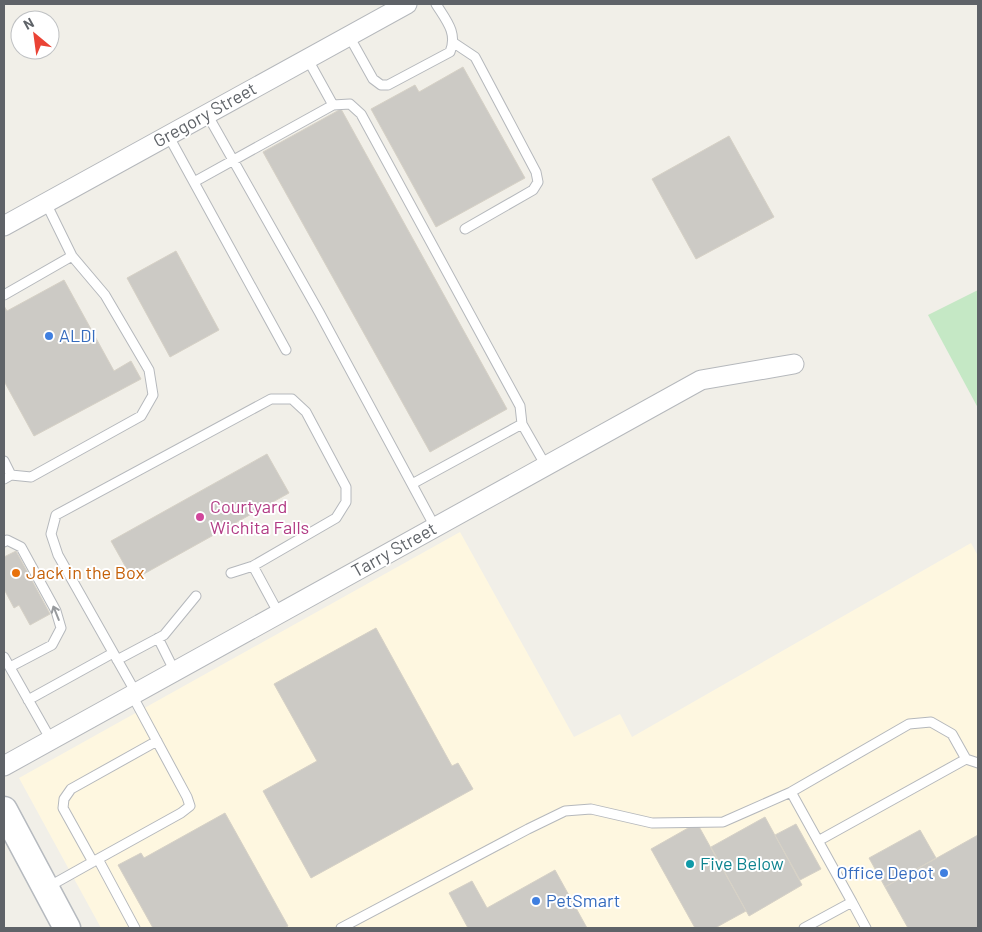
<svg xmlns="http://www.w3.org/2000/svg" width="982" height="932" viewBox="0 0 982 932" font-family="Barlow,sans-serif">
	<rect width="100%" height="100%" fill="#f1efe8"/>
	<path fill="#fef7e0" d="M460 532 574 737 620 714 632 737 971 543 978 556V928H101L19 778Z"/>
	<path fill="#c5e8c5" d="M978 290V408L928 315Z"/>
	<path fill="#cccac5" stroke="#d6d1c6" d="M463 67 525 178 436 227 371 109 415 85 419 92Z
		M341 109 507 409 430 452 263 152Z
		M729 136 774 217 696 259 652 179Z
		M176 251 219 330 170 357 127 278Z
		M64 280 114 371 131 361 141 379 34 436 4 381V306L7 311Z
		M267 454 289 493 133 580 111 541Z
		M16 551 50 614 30 625 19 605 14 608 4 589V557Z
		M376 628 452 766 458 763 473 789 311 878 263 791 317 761 274 684Z
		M225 813 288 926 284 928H153L118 865 141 853 144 858Z
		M765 817 802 885 749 916 711 847Z
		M697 823 746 911 715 928H695L651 849Z
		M796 824 821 869 800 880 775 835Z
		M920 830 936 858 885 887 869 858Z
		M978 835V928H908L885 887Z
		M555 870 587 928H468L449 893 472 881 487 908Z"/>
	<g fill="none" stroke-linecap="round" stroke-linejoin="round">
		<defs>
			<path id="lane" d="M349 36 373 79 381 85H388L450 52C458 33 446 20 436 4
				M454 43 475 57 536 172 538 182 533 190 465 229
				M333 105 350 104 361 114 520 406 522 424 546 466
				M207 114 319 312 435 527
				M168 135 286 350
				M194 182 333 105 307 58
				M4 295 72 256
				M4 461 11 475
				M4 479 11 475 31 477 141 416 153 395 149 370 105 295 72 256 46 203
				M412 484 522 424
				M4 542 7 540 21 547 56 611 61 628 52 645 10 667
				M253 566 279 614
				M158 638 175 672
				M4 657 51 740
				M117 660 164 635 196 596
				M136 693 58 555 51 534 56 515 271 399H292L306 412 346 487V502L336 518 253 566 231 573
				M132 695 187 797 190 806 181 813 98 859 135 928
				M28 700 113 653
				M966 759 978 763
				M791 792 909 724 931 722 952 734 966 759 818 841
				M93 862 63 808 64 799 71 789 157 741
				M48 887 98 859
				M341 928 528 829 565 811 591 809 652 823 723 822 791 792 852 902
				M804 928 852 902 866 928"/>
			<path id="street" d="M4 226 407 4
				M4 766 701 380 794 364"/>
			<path id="secondary" d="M4 810 67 928"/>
		</defs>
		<use href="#lane" stroke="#b5b8bc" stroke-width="11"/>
		<use href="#street" stroke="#b5b8bc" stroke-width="21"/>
		<use href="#secondary" stroke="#b6babf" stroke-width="29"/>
		<use href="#lane" stroke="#fff" stroke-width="9"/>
		<use href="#street" stroke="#fff" stroke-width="19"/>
		<use href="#secondary" stroke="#fff" stroke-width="26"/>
	</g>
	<defs><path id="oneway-shaft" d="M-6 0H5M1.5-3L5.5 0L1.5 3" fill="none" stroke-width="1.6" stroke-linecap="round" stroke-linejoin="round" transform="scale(1.25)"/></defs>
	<use stroke="#979a9d" href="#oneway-shaft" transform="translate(56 613) rotate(-112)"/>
	<g fill="#3f7fe0" stroke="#fff" stroke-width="2">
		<circle cx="49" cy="336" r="5"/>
		<circle cx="944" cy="873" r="5"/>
		<circle cx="536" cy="901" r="5"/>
	</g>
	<circle fill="#d1479c" stroke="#fff" stroke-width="2" cx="200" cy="517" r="5"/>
	<circle fill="#e8710a" stroke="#fff" stroke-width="2" cx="16" cy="573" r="5"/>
	<circle fill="#0f9aa8" stroke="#fff" stroke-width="2" cx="690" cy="864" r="5"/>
	<g text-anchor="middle" stroke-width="4" stroke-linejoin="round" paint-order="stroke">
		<g font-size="18" fill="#5f6368" stroke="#fff">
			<text transform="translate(205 115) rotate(-29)" y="6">Gregory Street</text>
			<text transform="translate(394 550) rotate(-29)" y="6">Tarry Street</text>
		</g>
		<g font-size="18" fill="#366cbe" stroke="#fff" text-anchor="start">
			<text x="59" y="342">ALDI</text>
			<text x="934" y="879" text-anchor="end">Office Depot</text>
			<text x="546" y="907">PetSmart</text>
		</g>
		<g font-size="18" fill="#b23c85" stroke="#fff" text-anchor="start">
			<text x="210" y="513">Courtyard<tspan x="210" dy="21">Wichita Falls</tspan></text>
		</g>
		<g font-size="18" fill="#c56008" stroke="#fff" text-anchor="start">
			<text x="26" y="579">Jack in the Box</text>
		</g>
		<g font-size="18" fill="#0d838f" stroke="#fff" text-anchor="start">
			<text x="700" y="870">Five Below</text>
		</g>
	</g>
	<rect width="982" height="932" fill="none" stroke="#5f6368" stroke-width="10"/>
	<g transform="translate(35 35) rotate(331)"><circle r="24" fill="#ffffff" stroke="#bfc1c3"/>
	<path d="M0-4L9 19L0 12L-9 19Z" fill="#ea4335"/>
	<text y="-8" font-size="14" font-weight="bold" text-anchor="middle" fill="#5f6368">N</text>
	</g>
</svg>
